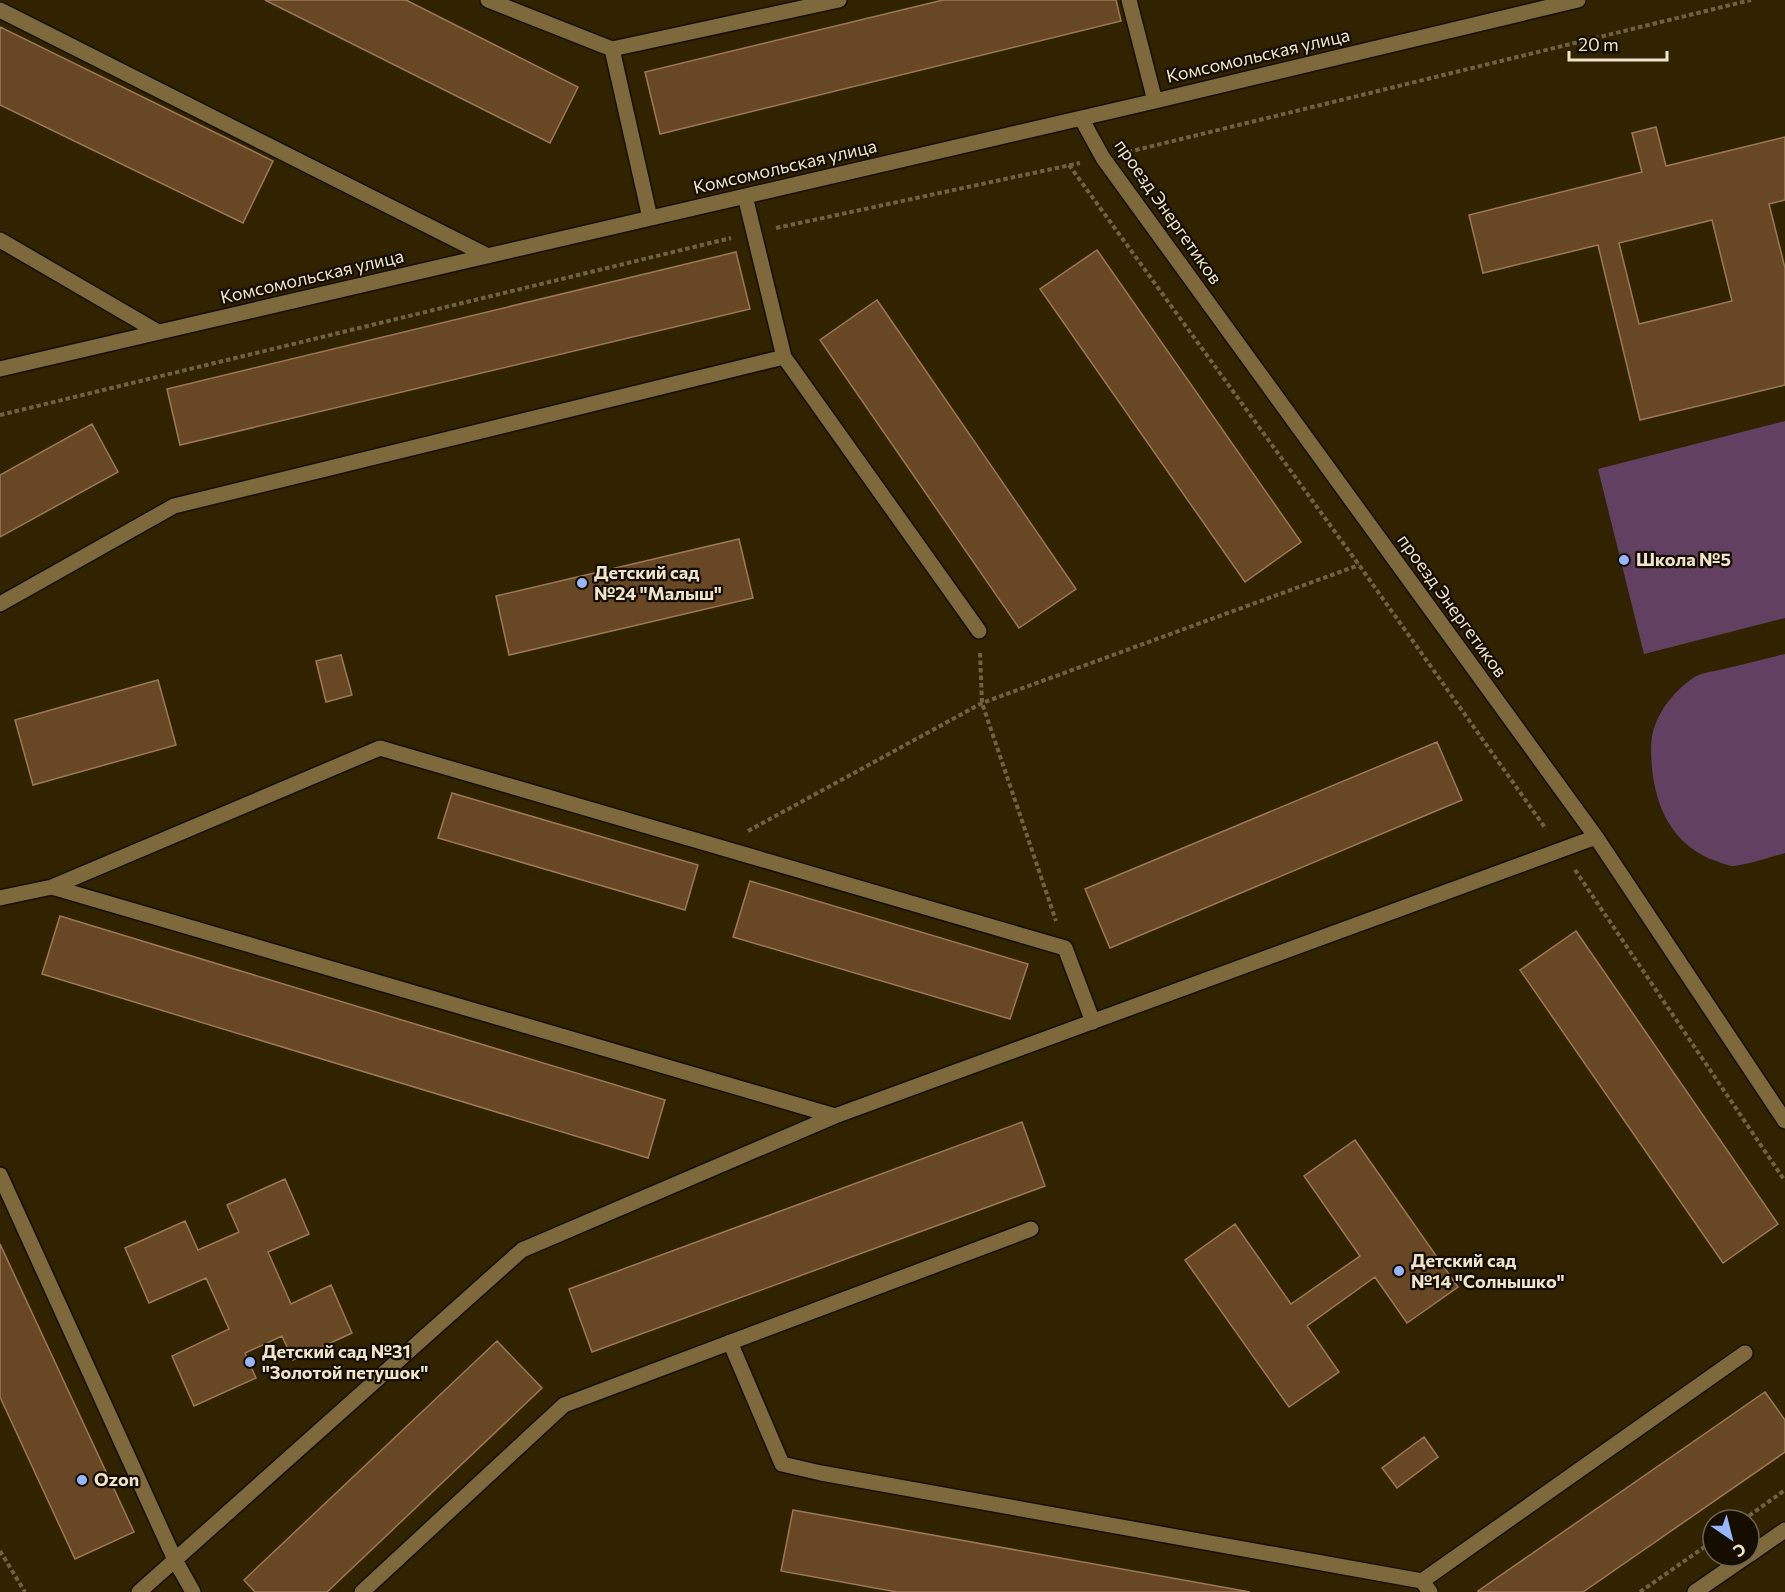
<svg xmlns="http://www.w3.org/2000/svg" width="1785" height="1592" viewBox="0 0 1785 1592" font-family="Commissioner,sans-serif">
	<rect width="100%" height="100%" fill="#312300"/>
	<path fill="#614062" d="M1785 421V618L1644 654 1598 469Z
		M1785 654V853C1774 856 1742 866 1732 866 1725 865 1717 861 1710 859 1672 842 1656 808 1652 768 1651 754 1650 741 1654 728 1661 707 1676 690 1693 678 1700 673 1710 672 1719 670 1741 665 1763 659 1785 654Z"/>
	<path fill="#684724" stroke="#9c7955" stroke-width="1.5" fill-rule="evenodd" d="M265 0H406L578 87 550 143Z
		M943 0H1116L1121 21 660 134 645 72Z
		M0 27 273 161 243 223 0 105Z
		M1656 127 1666 166 1785 137V200L1769 204 1785 268V385L1640 420 1598 245 1483 273 1469 215 1642 172 1632 133ZM1712 220 1732 301 1639 324 1619 243Z
		M1097 250 1301 542 1245 582 1040 289Z
		M736 252 750 309 180 445 167 389Z
		M877 300 1076 589 1019 628 820 340Z
		M92 424 118 472 0 537V475Z
		M739 539 753 598 509 655 496 596Z
		M341 655 352 695 326 702 316 661Z
		M158 680 176 745 33 785 15 720Z
		M1437 742 1462 800 1110 948 1085 889Z
		M452 793 698 865 685 910 438 838Z
		M750 881 1028 964 1010 1019 733 937Z
		M60 916 665 1100 648 1158 42 974Z
		M1576 931 1778 1224 1723 1263 1520 970Z
		M1022 1122 1045 1186 592 1352 569 1289Z
		M1355 1140 1458 1287 1407 1323 1375 1277 1307 1326 1339 1372 1289 1407 1185 1260 1235 1224 1291 1304 1360 1256 1304 1176Z
		M285 1179 309 1234 268 1252 291 1304 331 1285 352 1333 293 1360 282 1336 245 1353 256 1378 194 1406 172 1356 229 1329 206 1278 149 1303 125 1248 185 1221 198 1250 239 1232 227 1205Z
		M0 1244 134 1532 75 1559 0 1397Z
		M497 1341 542 1388 327 1592H255L244 1580Z
		M1765 1392 1785 1420V1452L1583 1592H1479L1478 1591Z
		M1424 1437 1438 1457 1397 1488 1382 1468Z
		M793 1510 1250 1592H897L781 1571Z"/>
	<g fill="none" stroke-linecap="round" stroke-linejoin="round">
		<defs>
			<path id="minor" d="M488 0 612 49 650 218
				M1129 0 1155 101
				M0 10 488 256
				M612 49 839 0
				M1081 118 1103 158 1596 837 1785 1121
				M745 196 784 357 979 631
				M0 240 158 332
				M0 369 1155 101 1578 0
				M0 604 174 506 784 357
				M52 887 380 748 1065 948 1093 1022
				M0 898 52 887 835 1116
				M0 1175 175 1560 193 1592
				M730 1342 782 1464 821 1473 1422 1581 1430 1592
				M1749 1555 1785 1530
				M1422 1581 1745 1353
				M139 1592 522 1250 835 1116 1596 837
				M362 1592 564 1405 1031 1229
				M1695 1592 1747 1556"/>
		</defs>
		<use href="#minor" stroke="#160d00" stroke-width="18"/>
		<path stroke="#6f6243" stroke-width="4" stroke-dasharray="4.5 3" stroke-linecap="butt" d="M1128 152 1751 0
			M1069 165 1359 565 1546 829
			M776 228 1080 163
			M0 415 731 238
			M980 653 982 703 1056 921
			M748 831 982 703 1359 565
			M1575 870 1785 1181
			M1743 1520 1785 1490
			M0 1551 25 1592
			M1640 1592 1713 1541"/>
		<use href="#minor" stroke="#7d693c" stroke-width="15"/>
	</g>
	<g fill="#97b6fd" stroke="#150d00" stroke-width="2">
		<circle cx="1624" cy="560" r="6"/>
		<circle cx="582" cy="583" r="6"/>
		<circle cx="1399" cy="1271" r="6"/>
		<circle cx="250" cy="1362" r="6"/>
		<circle cx="82" cy="1480" r="6"/>
	</g>
	<g text-anchor="middle" stroke-width="4.5" stroke-linejoin="round" paint-order="stroke">
		<g font-size="18" fill="#f0e4cd" stroke="#150d00">
			<text transform="translate(1258 56) rotate(-13)" y="6">Комсомольская улица</text>
			<text transform="translate(785 167) rotate(-13)" y="6">Комсомольская улица</text>
			<text transform="translate(1168 212) rotate(55)" y="6">проезд Энергетиков</text>
			<text transform="translate(312 277) rotate(-13)" y="6">Комсомольская улица</text>
			<text transform="translate(1452 606) rotate(54)" y="6">проезд Энергетиков</text>
		</g>
		<g font-size="18" font-weight="bold" fill="#f0e4cd" stroke="#150d00" text-anchor="start">
			<text x="1636" y="566">Школа №5</text>
			<text x="594" y="579">Детский сад<tspan x="594" dy="21">№24 "Малыш"</tspan></text>
			<text x="1411" y="1267">Детский сад<tspan x="1411" dy="21">№14 "Солнышко"</tspan></text>
			<text x="262" y="1358">Детский сад №31<tspan x="262" dy="21">"Золотой петушок"</tspan></text>
			<text x="94" y="1486">Ozon</text>
		</g>
	</g>
	<g transform="translate(1731 1538) rotate(145)"><circle r="28" fill="#150d00" stroke="#6d6352" stroke-width="1.5"/>
	<path d="M0-4.5L10 22L0 15L-10 22Z" fill="#97b6fd"/>
	<text y="-9" font-size="16" font-weight="bold" text-anchor="middle" fill="#f0e4cd">С</text>
	</g>
	<path d="M1569 51v9h98v-9" fill="none" stroke="#f0e4cd" stroke-width="3"/>
	<text x="1578" y="51" font-size="18" fill="#f0e4cd" stroke="#150d00" stroke-width="4.5" paint-order="stroke">20 m</text>
</svg>
